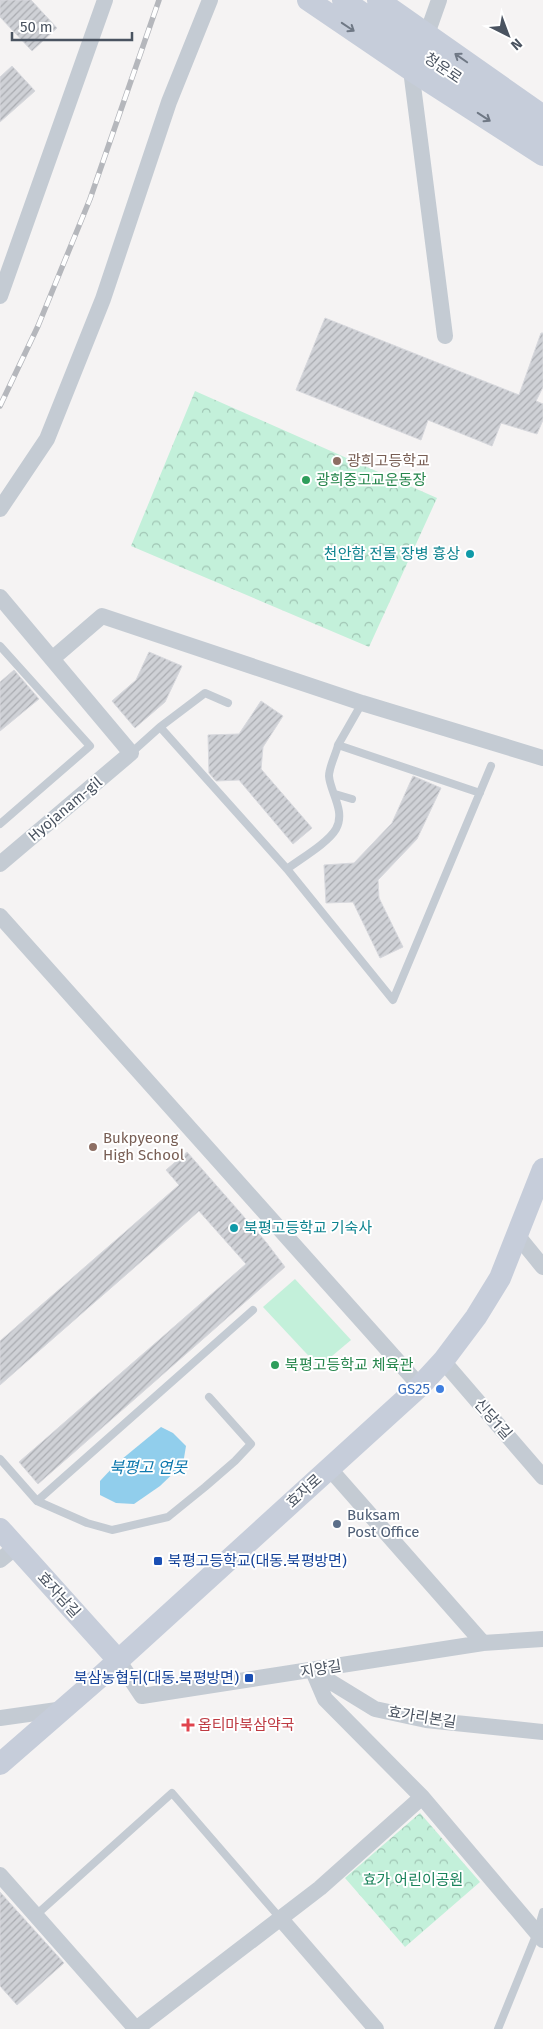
<svg xmlns="http://www.w3.org/2000/svg" width="543" height="2029" viewBox="0 0 543 2029" font-family="'Fira Sans','Noto Sans KR',sans-serif">
	<defs>
		<pattern id="park-crowns" width="20" height="18" patternUnits="userSpaceOnUse" patternTransform="scale(1.25)"><rect width="20" height="18" fill="#c3f0da"/><path d="M2 6a3 3 0 1 1 6 0M12 15a3 3 0 1 1 6 0" fill="none" stroke="#a0c5b4"/></pattern>
		<pattern id="building-hatch" width="6" height="6" patternUnits="userSpaceOnUse" patternTransform="scale(1.25)"><rect width="6" height="6" fill="#cfd1d6"/><path d="M-1 1l2-2M0 6l6-6M5 7l2-2" fill="none" stroke="#aaacb1"/></pattern>
	</defs>
	<rect width="100%" height="100%" fill="#f5f3f3"/>
	<path fill="#c3f0da" d="M295 1279 351 1340 319 1367 263 1307Z"/>
	<path fill="url(#park-crowns)" d="M195 391 437 498 369 647 131 546Z
		M420 1813 480 1882 405 1947 345 1878Z"/>
	<path fill="#91ceec" d="M161 1427 173 1433 186 1446 183 1464 160 1486 134 1504 116 1503 100 1495V1481L116 1464Z"/>
	<path fill="url(#building-hatch)" stroke="#d7d8dd" d="M0 0H31L57 28 32 51 0 17Z
		M12 66 35 91 0 122V77Z
		M325 318 519 395 541 333H543V387L536 401 543 404V420L537 434 501 423 492 446 428 420 421 440 296 390Z
		M149 652 182 666 165 702 135 728 112 701 136 680Z
		M14 670 39 699 0 731V682Z
		M261 701 283 716 263 747 261 769 312 828 293 844 239 780 216 781 209 773 208 735 239 734Z
		M413 776 441 788 417 839 378 880 379 898 403 947 380 958 353 902 326 903 324 865 354 863 392 823Z
		M187 1152 266 1242 285 1267 38 1484 19 1462 246 1264 199 1211 0 1385V1341L179 1185 166 1170Z
		M0 1892 64 1963 17 2005 0 1986Z"/>
	<g fill="none" stroke-linecap="round" stroke-linejoin="round">
		<path stroke="#c4cbd3" stroke-width="8" d="M0 646 90 746 0 824
			M362 703 338 745 480 793
			M160 727 287 869 393 1000 491 766
			M131 753 160 727 205 693 228 703
			M335 794 352 799
			M287 869C300 859 328 843 336 829 346 811 330 792 329 776 329 767 336 754 338 745
			M0 1459 37 1501 87 1523 112 1530 168 1517 205 1487 235 1461 251 1444 209 1397
			M37 1501 253 1310
			M36 1915 172 1793 280 1918
			M498 2029 537 1933 543 1912"/>
		<path stroke="#c4cbd3" stroke-width="16" d="M427 34 439 0
			M411 70 445 336
			M0 296 105 0
			M0 509 47 439 103 299 169 102 210 0
			M0 597 131 753 0 864
			M52 659 102 616 362 703 543 758
			M0 916 420 1386
			M517 1235 543 1267
			M443 1361 543 1477
			M329 1468 483 1643
			M0 1560 16 1547
			M118 1660 142 1696 483 1643 543 1639
			M313 1671 325 1699 422 1797 543 1940
			M313 1671 375 1709 426 1720 543 1732
			M0 1718 64 1709
			M0 1875 136 2029
			M280 1918 376 2029
			M136 2029 320 1888 422 1797"/>
		<path stroke="#c6cdda" stroke-width="22" d="M308 0 411 70 543 155
			M343 0 543 136
			M378 0 543 116
			M0 1529 118 1660
			M0 1764 100 1677 420 1386 443 1361 476 1317 500 1278 543 1169"/>
		<defs>
			<path id="rail" d="M0 406 38 326 90 199 159 0"/>
		</defs>
		<use href="#rail" stroke="#b5b7bc" stroke-width="5.5"/>
		<use href="#rail" stroke="#fff" stroke-width="4" stroke-dasharray="11" stroke-linecap="butt"/>
	</g>
	<defs><path id="oneway-shaft" d="M-6 0H5M1.5-3L5.5 0L1.5 3" fill="none" stroke-width="1.6" stroke-linecap="round" stroke-linejoin="round" transform="scale(1.25)"/></defs>
	<g stroke="#6f7885">
		<use href="#oneway-shaft" transform="translate(348 27) rotate(34)"/>
		<use href="#oneway-shaft" transform="translate(461 58) rotate(-145)"/>
		<use href="#oneway-shaft" transform="translate(484 117) rotate(33)"/>
	</g>
	<g fill="#8d6e63" stroke="#fff" stroke-width="2">
		<circle cx="337" cy="461" r="5"/>
		<circle cx="93" cy="1147" r="5"/>
	</g>
	<g fill="#2e9e5b" stroke="#fff" stroke-width="2">
		<circle cx="306" cy="480" r="5"/>
		<circle cx="275" cy="1365" r="5"/>
	</g>
	<g fill="#0f9aa8" stroke="#fff" stroke-width="2">
		<circle cx="470" cy="554" r="5"/>
		<circle cx="234" cy="1228" r="5"/>
	</g>
	<circle fill="#3f7fe0" stroke="#fff" stroke-width="2" cx="440" cy="1389" r="5"/>
	<circle fill="#5c6f8a" stroke="#fff" stroke-width="2" cx="337" cy="1524" r="5"/>
	<g fill="#1a4fb4" stroke="#fff" stroke-width="2">
		<rect x="153" y="1556" width="10" height="10" rx="2.5"/>
		<rect x="244" y="1673" width="10" height="10" rx="2.5"/>
	</g>
	<path fill="#e0444e" stroke="#fff" stroke-width="2" d="M185.5 1717.5h5v5h5v5h-5v5h-5v-5h-5v-5h5z"/>
	<g text-anchor="middle" stroke-width="4" stroke-linejoin="round" paint-order="stroke">
		<g font-size="15" fill="#4a5360" stroke="#fff">
			<text transform="translate(443 68) rotate(34)" y="5">청운로</text>
			<text transform="translate(65 809) rotate(-40)" y="5">Hyojanam-gil</text>
			<text transform="translate(493 1419) rotate(49)" y="5">신당1길</text>
			<text transform="translate(304 1491) rotate(-42)" y="5">효자로</text>
			<text transform="translate(59 1595) rotate(48)" y="5">효자남길</text>
			<text transform="translate(321 1669) rotate(-9)" y="5">지양길</text>
			<text transform="translate(422 1717) rotate(9)" y="5">효가리본길</text>
		</g>
		<g font-size="15" fill="#785e54" stroke="#fff" text-anchor="start">
			<text x="347" y="466">광희고등학교</text>
			<text x="103" y="1143">Bukpyeong<tspan x="103" dy="17">High School</tspan></text>
		</g>
		<g font-size="15" fill="#27864d" stroke="#fff" text-anchor="start">
			<text x="316" y="485">광희중고교운동장</text>
			<text x="285" y="1370">북평고등학교 체육관</text>
		</g>
		<g font-size="15" fill="#0d838f" stroke="#fff" text-anchor="end">
			<text x="460" y="559">천안함 전몰 장병 흉상</text>
			<text x="244" y="1233" text-anchor="start">북평고등학교 기숙사</text>
		</g>
		<g font-size="15" fill="#366cbe" stroke="#fff" text-anchor="end">
			<text x="430" y="1394">GS25</text>
		</g>
		<g font-size="15" fill="#4e5e75" stroke="#fff" text-anchor="start">
			<text x="347" y="1520">Buksam<tspan x="347" dy="17">Post Office</tspan></text>
		</g>
		<g font-size="15" fill="#164399" stroke="#fff" text-anchor="start">
			<text x="168" y="1566">북평고등학교(대동.북평방면)</text>
			<text x="239" y="1683" text-anchor="end">북삼농협뒤(대동.북평방면)</text>
		</g>
		<g font-size="15" fill="#be3a42" stroke="#fff" text-anchor="start">
			<text x="198" y="1730">옵티마북삼약국</text>
		</g>
		<g font-size="15" fill="#1a835b" stroke="#fff">
			<text x="413" y="1885">효가 어린이공원</text>
		</g>
		<g font-size="16" font-style="italic" fill="#0f79ae" stroke="#fff">
			<text x="148" y="1473">북평고 연못</text>
		</g>
	</g>
	<g transform="translate(508 35) rotate(138)" stroke="#ffffff" stroke-width="4" paint-order="stroke">
	<path d="M0-4L9 19L0 12L-9 19Z" fill="#4a5360"/>
	<text y="-8" font-size="14" font-weight="bold" text-anchor="middle" fill="#4a5360">N</text>
	</g>
	<path d="M12 32v8h120v-8" fill="none" stroke="#4a5360" stroke-width="2.5"/>
	<text x="20" y="32" font-size="15" fill="#4a5360" stroke="#ffffff" stroke-width="4" paint-order="stroke">50 m</text>
</svg>
